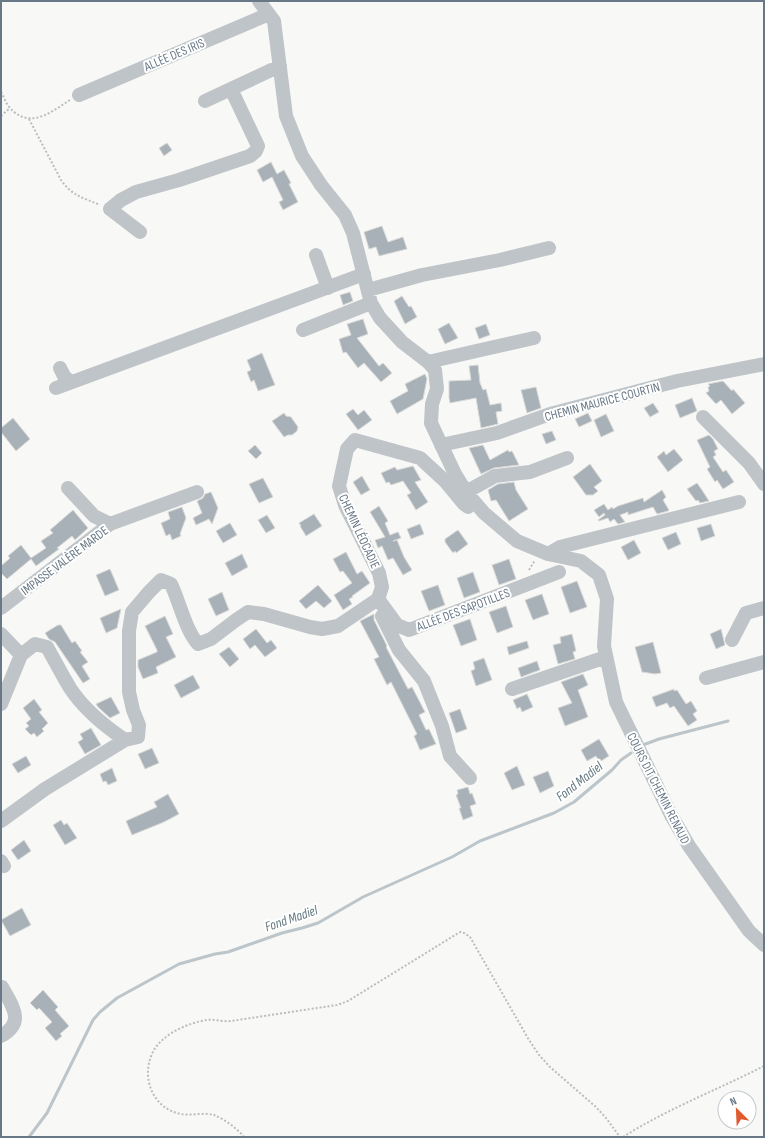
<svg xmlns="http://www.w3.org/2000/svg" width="765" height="1138" viewBox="0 0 765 1138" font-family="'Sofia Sans Condensed',sans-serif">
	<rect width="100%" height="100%" fill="#f8f8f6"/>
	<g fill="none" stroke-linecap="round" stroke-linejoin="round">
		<path stroke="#bbc5ca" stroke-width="3" d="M643 745 659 739 728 721
			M29 1137 47 1113 93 1020 100 1012 117 998 179 964 215 954 228 952 282 933 302 928 318 923 363 897 452 857 480 841 554 813 574 802 612 770 621 760 631 753"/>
	</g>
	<path fill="#a8b1b7" stroke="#dadad8" d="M167 143 172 150 164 156 159 148Z
		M271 162 277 174 284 170 291 183 289 184 298 202 283 210 279 202 283 200 272 177 263 182 257 170Z
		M382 226 388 242 403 237 407 249 379 256 376 247 369 249 364 232Z
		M350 292 353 301 343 305 340 295Z
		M402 296 409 307 411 306 417 317 405 324 394 301Z
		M363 319 368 334 357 338 379 366 383 363 392 373 381 382 364 363 358 368 346 352 343 353 339 339 351 335 347 324Z
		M449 323 458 338 445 344 438 329Z
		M486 324 490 335 479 339 475 328Z
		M262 353 275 385 258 391 254 380 251 382 247 372 251 370 247 360Z
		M478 365 480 383 483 390 486 389 490 405 501 403 502 411 496 412 498 424 481 428 476 398 450 403 449 398V381L471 380 469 366Z
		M425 374 427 379 423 399 397 414 390 401 408 391 405 384Z
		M723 381 732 391 733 389 745 403 732 414 721 400 716 404 706 393 709 391 708 387 710 386 708 384Z
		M536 387 541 408 527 413 521 390Z
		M692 398 697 411 680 418 675 405Z
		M653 403 659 412 650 417 644 408Z
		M353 409 358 415 364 410 372 420 358 430 346 414Z
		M284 413 286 416 291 417 298 427 297 431 292 435H288L284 437 272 421Z
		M588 413 592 421 579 427 575 419Z
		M606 414 614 431 601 437 594 420Z
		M13 418 30 439 16 451 1 432V428Z
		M552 431 556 440 546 444 542 434Z
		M709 435 713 439 718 449 714 451 716 455 713 457 723 472 726 470 734 482 723 489 717 480 715 482 707 469 710 467 697 440Z
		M255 445 262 453 256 459 248 451Z
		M483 445 490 460 508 450 509 452 512 451 519 465 494 468 481 474 469 448Z
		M674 449 683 460 668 472 657 457 664 451 666 455Z
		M590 464 602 481 594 487 598 491 593 495H586L573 477Z
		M413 466 421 480 415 482 428 502 416 510 407 495 411 493 403 481 391 485 389 482 386 483 381 473 395 467 397 470Z
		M362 476 370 490 361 495 353 482Z
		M263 478 273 497 259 503 249 484Z
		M514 482 516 490 528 509 509 521 496 500 491 501 488 490 498 484Z
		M697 483 702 490 709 501 700 503 698 500 696 501 687 489Z
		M662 490 666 497 663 500 669 510 668 511 657 514 653 507 628 515V512L620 515 625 522 618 524 614 519 610 522 608 518 599 521 598 520 605 515 604 513 599 517 594 510 604 504 608 510 612 507 613 509 618 506 643 498 644 502Z
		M211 492 218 508 212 524 209 519 196 525 193 518 202 513 197 501 203 498 205 494Z
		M379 506 388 521 385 523 390 535 398 532 401 538 393 541 397 540 404 557 412 570 403 575 393 558 388 560 382 546 378 548 375 540 385 537 370 512Z
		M182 507 186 518 180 534 181 536 172 540 170 534 166 536 161 523 170 519 168 512Z
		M73 510 88 528 75 540 72 536 57 548 59 549 36 566 31 559 7 579 1 573V566L10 558 8 556 21 545 31 558 46 548 41 541 53 533 50 530Z
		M314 514 322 526 306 536 300 526H301L299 523Z
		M267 515 275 528 266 533 258 520Z
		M230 523 237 535 223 543 216 531Z
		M420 524 424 534 411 539 407 529Z
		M711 524 715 536 701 541 697 528Z
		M458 530 468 544 456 553 455 551 453 553 445 542V539Z
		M676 532 681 544 668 550 662 538Z
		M634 540 641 553 628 560 621 547Z
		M346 552 357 574 362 571 370 583 352 596 353 597 349 599 352 604 343 610 334 595 352 583 343 571 340 572 333 559Z
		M242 554 248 567 232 576 225 563Z
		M509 559 516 579 499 585 492 565Z
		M110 569 119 590 105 596 96 575Z
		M473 572 480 592 464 598 457 578Z
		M577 581 587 607 570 613 561 587Z
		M318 585 332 601 324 608 316 601 306 609 299 601Z
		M438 585 445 605 429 611 421 591Z
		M222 592 229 610 216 616 208 599Z
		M542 594 549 614 533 620 525 600Z
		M506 606 513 627 497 633 489 612Z
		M121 609 117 628 106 633 100 618Z
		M374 614V620L387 646 386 647 408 689 412 687 425 712 419 715 426 730 429 729 436 744 420 750 414 736 417 734 391 682 387 685 374 659 379 657 360 621Z
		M165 616 173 634 166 637 176 657 156 667 158 673 143 679 138 667V660L157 652V650L145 626Z
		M470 619 477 640 461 646 453 625Z
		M58 625H61L72 643 75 641 82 651 80 652 88 662 82 666 90 679 83 683 55 642 49 639 45 633Z
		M256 629 267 643 271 640 277 648 265 657 255 645 250 649 243 639Z
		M721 629 725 645 716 649 710 634Z
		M572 634 576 651 573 652 575 659 558 664 553 645 561 643 560 637Z
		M527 641 529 648 509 655 507 647Z
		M653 642 661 673 655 674 642 672 635 647Z
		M229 647 239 659 230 667 219 654Z
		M484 658 492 680 476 686 471 671 475 669 473 662Z
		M537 661 540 670 521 677 518 668Z
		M583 674 588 685 578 690 588 717 565 726 558 708 572 703 561 682Z
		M193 675 200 688 181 698 174 685Z
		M674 689V691L677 690 686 704 691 701 697 711 693 714 697 720 688 726 674 706 670 708 667 703 656 707 652 697Z
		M527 694 533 707 522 712 520 707 517 709 513 700Z
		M111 697 120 713 110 718 98 707 96 704Z
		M34 699 42 710 39 712 48 723 42 729 44 731 37 737 34 733 31 735 25 729 29 726 26 723 31 719 23 708Z
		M460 709 467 729 456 733 449 713Z
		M91 728 101 745 85 754 78 742 83 739 80 734Z
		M599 739 609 756 601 761 600 759 598 760 596 756 587 761 581 750Z
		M152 748 159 763 145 769 138 754Z
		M26 756 31 765 18 773 12 764Z
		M517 766 525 785 512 790 504 773Z
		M112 768 117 781 108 785 106 781 103 782 100 774Z
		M548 771 554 786 540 793 533 777Z
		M468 787 470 794 472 793 476 804 470 806 473 816 463 820 459 808H461L456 795 458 794 457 790Z
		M168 794 179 814 164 822 132 835 126 821 157 807 154 802Z
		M61 820 64 825 67 823 77 838 65 845 53 825Z
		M24 840 31 851 18 860 11 850Z
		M22 908 31 925 10 936 1 920Z
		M43 990 58 1007 55 1010 69 1026 60 1034 62 1036 56 1041 45 1028 52 1022 39 1008 37 1010 30 1003Z"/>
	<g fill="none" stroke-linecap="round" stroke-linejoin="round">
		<path stroke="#babdc0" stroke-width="2" stroke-dasharray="2 2" stroke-linecap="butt" d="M1 92C4 97 6 104 10 108 30 130 51 112 70 100
			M1 116 10 108
			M29 119 61 180C72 196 84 198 100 205
			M529 570 535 560
			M244 1137C238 1129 224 1119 214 1115 204 1112 191 1116 181 1114 153 1109 141 1078 152 1054 160 1035 187 1023 207 1020 215 1019 223 1022 231 1021L337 1005 348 1001 460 932 464 933 470 937 529 1040 539 1055 550 1067 596 1107 606 1118 620 1137
			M623 1137C667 1109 717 1090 764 1066"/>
		<path stroke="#bfc4c8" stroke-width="14" d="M259 1 274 21 286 116 302 156 321 185 345 215 353 233 371 303 380 318 402 342 428 362 435 370 437 389 432 404 431 423 455 474 466 492 484 513 517 541 548 554 581 561 599 575 607 599 604 646 616 702 671 815 689 846 749 931 764 945
			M79 95 269 14
			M205 101 280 66
			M140 232 110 209 121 200 136 192 179 180 250 156 256 151 258 146 231 89
			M316 255 328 288
			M368 290 422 275 500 260 549 248
			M303 330 371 303
			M428 362 534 338
			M60 368 64 376 70 382
			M56 388 364 274
			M703 417 749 463 764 484
			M441 445 497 433 550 414 677 381 764 364
			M68 488 94 516 110 524
			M466 492 495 476 530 472 567 458
			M548 554 560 547 739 502
			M378 599 397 625 409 630 559 572
			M1 608 110 524 197 492
			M382 616 399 650 424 681 442 726 450 756 470 778
			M1 634 21 655
			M732 640 746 613 764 608
			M706 678 764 662
			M512 689 606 657
			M1 704 21 655 35 644 47 647C55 661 62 675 70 688 83 708 106 727 125 740L138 737 139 725 133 710 129 692V631L132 612 149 592 161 580 171 584C180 603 185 629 198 644L211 639 236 620 248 612 264 614 310 627 322 629 338 626 378 599 382 587 379 573 345 505 339 486 347 449 355 440 420 458 445 481 464 504 468 507
			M1 821 45 789 125 740
			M1 861 4 866
			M1 1036C26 1022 12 1006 2 987"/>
	</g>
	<g text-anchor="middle" stroke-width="4" stroke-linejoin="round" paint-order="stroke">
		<g font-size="13" fill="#687886" stroke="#fff">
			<text transform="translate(174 54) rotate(-23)" y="5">ALLÉE DES IRIS</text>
			<text transform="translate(602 401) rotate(-15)" y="5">CHEMIN MAURICE COURTIN</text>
			<text transform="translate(360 531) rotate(65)" y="5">CHEMIN LÉOCADIE</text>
			<text transform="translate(64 560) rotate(-37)" y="5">IMPASSE VALÈRE MARDE</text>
			<text transform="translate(463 609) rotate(-21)" y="5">ALLÉE DES SAPOTILLES</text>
			<text transform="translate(659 788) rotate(63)" y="5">COURS DIT CHEMIN RENAUD</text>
		</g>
		<g font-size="14" font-style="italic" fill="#647982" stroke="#fff">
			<text transform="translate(579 781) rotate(-38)" y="5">Fond Madiel</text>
			<text transform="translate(291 918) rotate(-19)" y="5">Fond Madiel</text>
		</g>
	</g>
	<rect width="765" height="1138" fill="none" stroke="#687886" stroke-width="4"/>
	<g transform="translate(737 1110) rotate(336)"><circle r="19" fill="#ffffff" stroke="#c3c9cf"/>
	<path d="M0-3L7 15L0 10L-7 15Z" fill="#e05b2f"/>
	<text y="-6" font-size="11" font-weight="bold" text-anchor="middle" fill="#687886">N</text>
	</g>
</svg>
